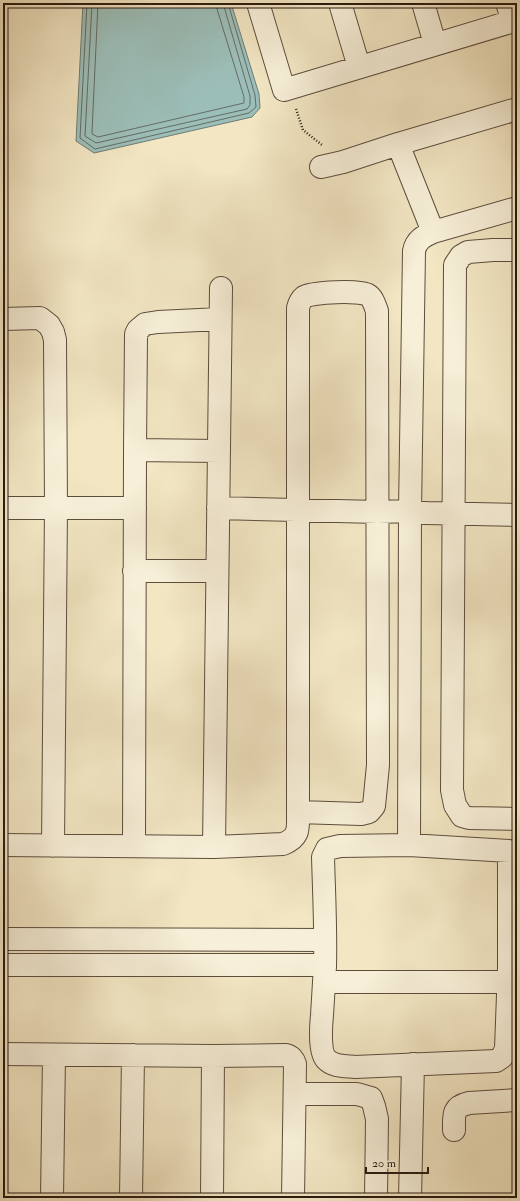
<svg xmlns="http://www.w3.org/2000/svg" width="520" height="1201" viewBox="0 0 520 1201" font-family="'IM FELL Double Pica',serif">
	<rect width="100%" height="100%" fill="#f2e6c3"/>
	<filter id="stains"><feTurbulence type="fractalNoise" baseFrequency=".005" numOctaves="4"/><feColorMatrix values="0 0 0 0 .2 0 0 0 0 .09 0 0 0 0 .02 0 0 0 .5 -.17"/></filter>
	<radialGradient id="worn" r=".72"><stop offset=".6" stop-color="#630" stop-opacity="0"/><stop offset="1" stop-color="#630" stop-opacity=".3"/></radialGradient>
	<path fill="#9cbeb8" stroke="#6f7c75" d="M83 3H231L259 94 260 108 252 117 94 153 76 141Z"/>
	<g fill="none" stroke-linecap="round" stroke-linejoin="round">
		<path stroke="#646c64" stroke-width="1" d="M87 3 80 138 95 149 249 113 256 107 255 95 228 3
			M92 3 85 136 96 143 247 109 250 105V96L223 3
			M98 3 92 132V134L98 137 244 103V97L217 9V3"/>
		<defs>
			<path id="minor" d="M258 3 284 90 517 20
				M340 3 359 67
				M423 3 435 44
				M507 3 513 22
				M398 144 517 109
				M321 167 343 162 398 144 433 232
				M517 250H493L468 252 461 256 455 265 452 790 455 805 462 816 469 818 517 819
				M3 319 40 318 49 325 53 332 55 340 56 508 53 846
				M135 450 219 451
				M3 508H135
				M218 508 378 512 410 511 426 513 517 515
				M134 571H217
				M3 845 214 847 283 844C300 837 298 829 298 812V308C299 304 300 300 304 297 312 292 360 290 368 295 373 298 375 306 377 311L378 765 374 806 369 812 361 814 298 812
				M409 845 509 851V968L506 1049 502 1057 496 1061 355 1067C346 1066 333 1067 326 1059 319 1051 321 1025 322 1015 323 998 324 982 325 966 326 930 324 893 323 857L327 849 340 846Z
				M409 845 410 511 414 251C416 240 424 236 433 232L517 208
				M134 846 135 450 136 334 138 330 145 324 158 322 220 319
				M214 847 221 288
				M3 939 325 940
				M3 965H325
				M324 982H508
				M3 1054 213 1056 286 1055C291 1056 294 1060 295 1064L293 1198
				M295 1094H357L371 1098 374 1106 377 1119 376 1198
				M454 1130C454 1115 452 1107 469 1103L517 1100
				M52 1198 54 1055
				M131 1198 133 1055
				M212 1198 213 1056
				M410 1198 413 1064"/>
		</defs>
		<use href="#minor" stroke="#5d4d3d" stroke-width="24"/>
		<path stroke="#2b1a10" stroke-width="2.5" stroke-dasharray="1 2" stroke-linecap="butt" d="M296 109 303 130 322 145"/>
		<use href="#minor" stroke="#f7efd8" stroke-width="22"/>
	</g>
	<rect width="520" height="1201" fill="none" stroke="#f2e6c3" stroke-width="16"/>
	<rect x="4" y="4" width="512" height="1193" fill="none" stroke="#2b1a10" stroke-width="2"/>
	<rect x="8" y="8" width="504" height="1185" fill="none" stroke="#2b1a10"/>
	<path d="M366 1167v6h62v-6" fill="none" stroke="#2b1a10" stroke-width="2"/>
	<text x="372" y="1167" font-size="12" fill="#2b1a10" stroke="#f7efd8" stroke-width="3" paint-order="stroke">20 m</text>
	<rect width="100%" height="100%" filter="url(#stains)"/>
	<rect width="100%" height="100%" fill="url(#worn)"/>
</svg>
